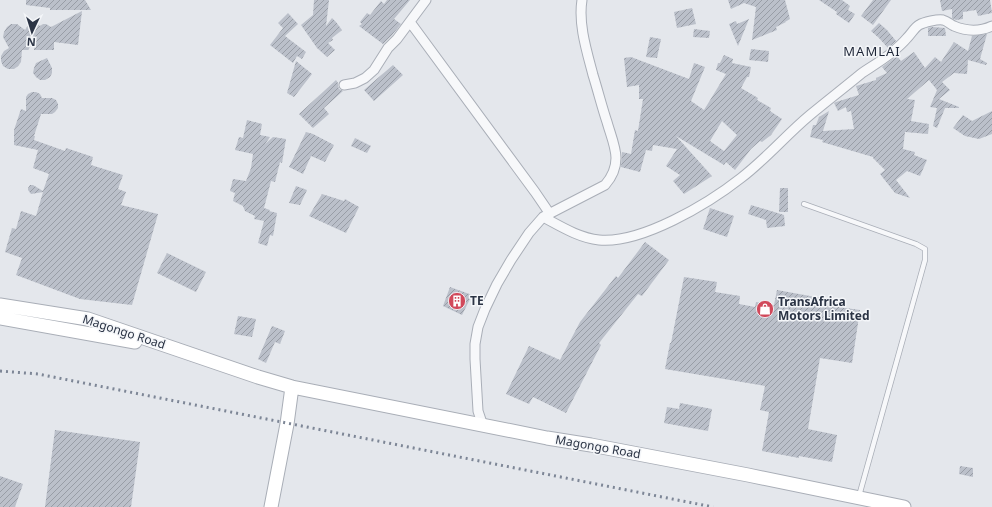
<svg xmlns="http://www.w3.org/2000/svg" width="992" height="507" viewBox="0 0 992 507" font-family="'Noto Sans',sans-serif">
	<defs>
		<pattern id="building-hatch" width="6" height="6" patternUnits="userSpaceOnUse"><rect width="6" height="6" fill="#bbc0ca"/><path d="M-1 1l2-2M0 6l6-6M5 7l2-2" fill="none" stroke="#989da6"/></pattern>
	</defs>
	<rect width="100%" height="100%" fill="#e4e7ec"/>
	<path fill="url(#building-hatch)" fill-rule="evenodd" d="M26 0H85L91 10H50V8L26 5Z
		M314 0H329L326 26 332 18 336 22 342 30 332 38 333 40 328 43 335 50 327 57 317 48 301 25 313 15Z
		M387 0H410L394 19 401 24 392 35 383 44 359 26 362 24 360 22 367 13 370 15 381 1 384 4Z
		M728 0H785L790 19 785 22H786L776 27 777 30 752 40 756 7 744 3 731 9Z
		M819 0H842L850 6 848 10 855 14 849 23 836 14 837 12Z
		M873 0H891L873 25 861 16Z
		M940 0H990L992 13 978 16 976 10 963 12V19L956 20 952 18V9L942 11Z
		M692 8 696 24 677 28 674 12Z
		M82 11 78 45 54 42V50H34L35 40 28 50H22L21 62 18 66 14 69H8L3 66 1 61V56L4 51 9 48 3 37 4 32 7 27 11 24H17L25 30 29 24 32 22H35L40 26 43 24H46L51 27Z
		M288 13 298 24 285 36 306 52 302 59 297 56 293 63 270 45 283 28 278 23Z
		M749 19 738 46 729 24 736 21 737 24Z
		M879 23 887 30 896 41 888 48 879 38 871 31Z
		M932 27 945 28 946 36H928V28Z
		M694 29 710 31 709 38 693 37Z
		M987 34 980 59 987 63 986 65 968 60 967 74 954 73 942 82 950 90 939 99 959 107V108H945L937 128 933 126 937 108 930 107 937 90 929 80 907 99 915 100 911 121 929 124 928 134 905 132 903 149 915 152 914 155 927 160 920 176 907 171 896 180 910 198 895 193 880 174 885 170 873 158V157L822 142 823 140 810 137 813 125H816L819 117 829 111 823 131 854 129 851 111 847 112 846 107 838 111 834 103 836 102 859 95 856 86 876 80V78L887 73 882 67 897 56 901 61 914 52 925 68 935 57 941 62 954 42 968 51 972 36Z
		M650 37 661 39 657 58 646 57Z
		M751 49 769 51 768 62 749 60Z
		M724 55 733 59 732 63 751 67 749 77H747L741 88 758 98 757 100 771 108 770 111 782 119 771 135 762 142 760 141 751 149 735 170 726 162 724 165 676 136 712 176 684 194 673 181 680 175 666 166 677 149 653 145 652 151 646 150 640 172 621 167 622 152 631 154 635 130 638 131 643 99H639V85L627 87 624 58 631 57 689 79 694 63 705 67 691 101 704 110 726 74 716 70 718 63H720ZM722 121 737 135 724 151 710 141Z
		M47 58 52 68V73L50 77 45 80H40L36 77 33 73 34 68 36 63Z
		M296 61 312 74 294 97 287 93Z
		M393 65 403 75 374 101 364 90Z
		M336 80 338 83V86L339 89 343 91 324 108 329 114 313 128 299 114Z
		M32 92H36L40 94 42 98H52L56 100 58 104V108L55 112 52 114H41L34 136H35L34 140 65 151 66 148 93 157 91 165 123 175 118 189 126 192 121 205 158 214 132 305 80 299 16 275 22 258 5 252 12 228 16 229 21 211 36 216 43 192 31 194 28 190V188L30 185H33L43 191 49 174 33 168 38 150 14 145V130L21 109 26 111V97L28 94Z
		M992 111V134L979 139 965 136 953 128 963 115 972 121Z
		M247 120 262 124 260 135 270 137 265 144 273 137 286 139 282 163 280 162 275 182 271 181 264 208 270 210 269 211 277 213 273 236 270 235 267 246 258 243 264 221 254 219 255 216 245 211 243 206 233 201 235 193 230 191 233 179 246 181 251 168 253 154 235 150 239 137 243 138Z
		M306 132 313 134 334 145 325 162 311 156 303 174 289 167Z
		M355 138 371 146 367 153 351 146Z
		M296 186 307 190 300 205 289 203Z
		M780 188H788V212H779Z
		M322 194 344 201 345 199 359 207 346 233 309 216Z
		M751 205 784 215 785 226 767 228 766 220 748 214Z
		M710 208 734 216 727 237 703 229Z
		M645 242 669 260 642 296 638 294 599 343 601 345 566 413 533 397 529 404 506 394 529 346 560 360 580 322 616 276 618 278Z
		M167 253 206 272 196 292 157 273Z
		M684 277 717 282 715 292 740 296 739 304 755 307 756 302 774 305 777 290 832 300 831 306 860 310 852 363 820 358 808 429 837 435 832 462 799 456V458L762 451 769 412 760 410 765 386 665 369 670 343H671Z
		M450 287 472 295 462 315 443 306Z
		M238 316 256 319 252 337 234 334Z
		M272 326 285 331 280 344 275 342 266 363 258 359Z
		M680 403 712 409 708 431 664 423 667 407 679 409Z
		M55 430 140 442 131 507H45Z
		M960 466 973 468V477L959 474Z
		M0 476 23 484 15 507H0Z"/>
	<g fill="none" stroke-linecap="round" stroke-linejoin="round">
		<defs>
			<path id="lane" d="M804 204 916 244 925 249V260L859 496"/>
			<path id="street" d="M410 22 535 192 550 214
				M344 85 355 83 365 78 374 70 388 48 397 39 426 0
				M543 217C560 226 579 238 599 240 641 244 708 204 741 178 766 159 786 135 810 115 827 101 845 87 862 73 871 67 881 61 890 54 896 49 902 44 907 38 911 34 915 27 919 25 924 22 938 19 943 20 947 21 950 24 954 26 966 31 979 32 992 26
				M483 426 478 411 475 359V344L478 327 485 309 497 284 511 260 529 233 543 217 605 185C612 177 616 169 616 158 616 147 610 133 607 122 602 107 598 91 593 75 587 52 578 24 582 0"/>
			<path id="secondary" d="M0 305 88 319 258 377 292 387 547 438 591 445 748 475 904 507
				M0 318 135 342
				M271 507 287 424 292 387"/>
		</defs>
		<use href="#lane" stroke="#a9aeb7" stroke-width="6"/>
		<use href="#street" stroke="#a9aeb7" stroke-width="11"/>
		<use href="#secondary" stroke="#a9aeb7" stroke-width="15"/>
		<use href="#lane" stroke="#f7f8fa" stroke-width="4.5"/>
		<use href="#street" stroke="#f7f8fa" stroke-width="9"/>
		<use href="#secondary" stroke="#fff" stroke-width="13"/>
		<path stroke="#7d8696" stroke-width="3" stroke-dasharray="2 4" stroke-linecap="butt" d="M0 371 38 374 713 507"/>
	</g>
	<defs>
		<symbol id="building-disc" viewBox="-11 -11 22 22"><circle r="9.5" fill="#d1495b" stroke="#f4f6f9"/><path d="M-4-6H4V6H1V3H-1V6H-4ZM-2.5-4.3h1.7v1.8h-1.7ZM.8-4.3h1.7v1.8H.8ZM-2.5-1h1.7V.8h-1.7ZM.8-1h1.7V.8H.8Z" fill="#fff"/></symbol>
		<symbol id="shop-disc" viewBox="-11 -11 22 22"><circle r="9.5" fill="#d1495b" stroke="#f4f6f9"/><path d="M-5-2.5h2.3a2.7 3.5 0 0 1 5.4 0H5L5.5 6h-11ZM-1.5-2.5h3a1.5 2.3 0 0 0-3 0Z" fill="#fff"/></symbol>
	</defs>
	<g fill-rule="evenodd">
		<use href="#building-disc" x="447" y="291" width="20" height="20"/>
		<use href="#shop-disc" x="755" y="299" width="20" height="20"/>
	</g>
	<g text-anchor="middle" stroke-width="3" stroke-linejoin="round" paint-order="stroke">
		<g font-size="12" font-weight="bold" fill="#2b3445" stroke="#f4f6f9" text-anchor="start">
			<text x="470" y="305">TE</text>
			<text x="778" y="306">TransAfrica<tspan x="778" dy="14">Motors Limited</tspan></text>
		</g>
		<g font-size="12" fill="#2b3445" stroke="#f4f6f9">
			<text transform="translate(124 332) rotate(18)" y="4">Magongo Road</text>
			<text transform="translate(598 447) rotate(10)" y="4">Magongo Road</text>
		</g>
		<g font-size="13" letter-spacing="1" fill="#1d2536" stroke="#f4f6f9">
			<text x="872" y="56">MAMLAI</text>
		</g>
	</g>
	<g transform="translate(32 32) rotate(184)" stroke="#f4f6f9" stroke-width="3" paint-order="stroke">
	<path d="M0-3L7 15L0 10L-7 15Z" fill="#2b3445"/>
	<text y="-6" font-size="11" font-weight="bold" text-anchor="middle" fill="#2b3445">N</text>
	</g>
</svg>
